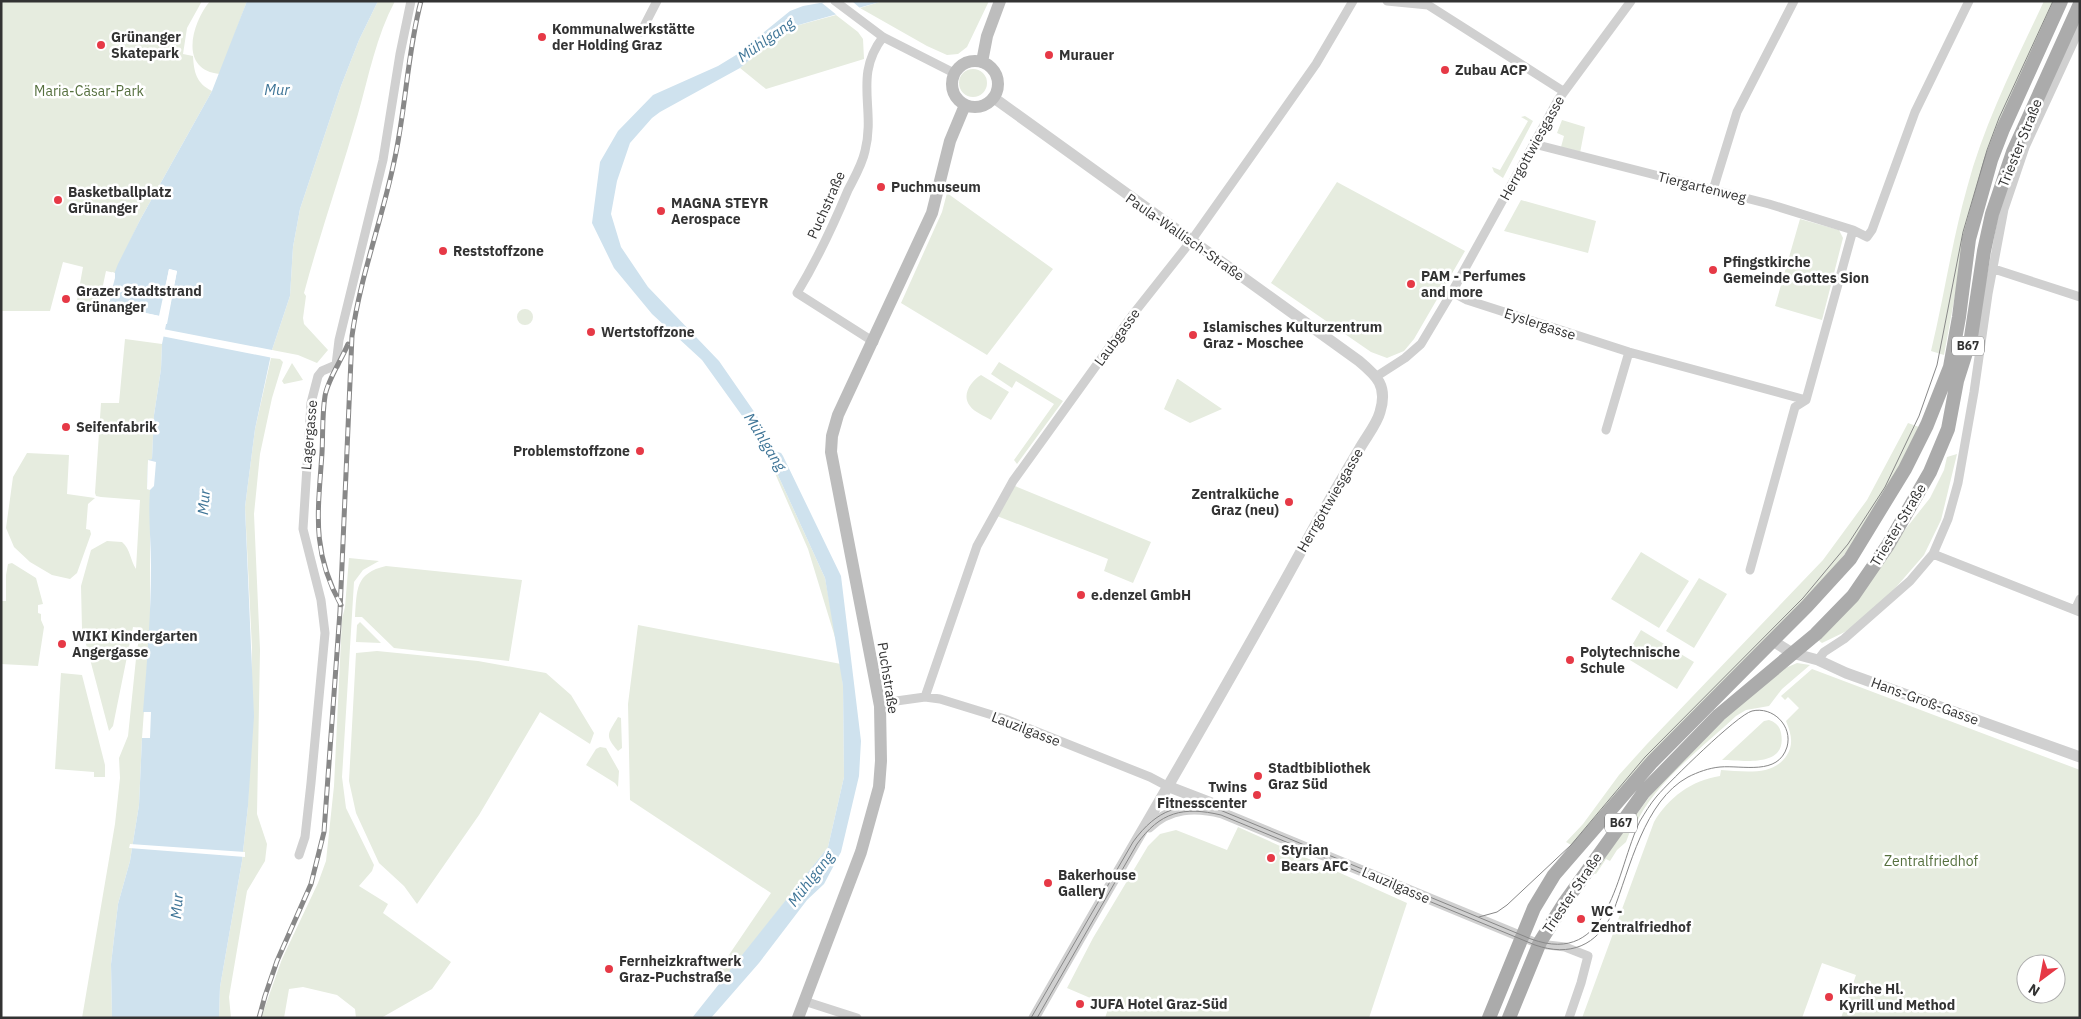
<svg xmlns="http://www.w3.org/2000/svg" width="2081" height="1019" viewBox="0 0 2081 1019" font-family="'IBM Plex Sans',sans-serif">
	<rect width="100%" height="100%" fill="#fff"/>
	<path fill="#e6ecdf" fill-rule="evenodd" d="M1 1H202L187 28 183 54 193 56C194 72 196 83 212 91L140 220 115 273 106 271 99 304 77 300 83 267 63 262 50 311H1Z
		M210 1H247L220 74C178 70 192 23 210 1Z
		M378 1H395C376 37 369 75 358 114 341 174 320 233 304 293L306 296 303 318 304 324 328 350 317 363 298 355 272 350 290 296 293 247 300 209 341 86 359 40Z
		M883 1H989L967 47 958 54 947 55 927 46 860 8Z
		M2044 1H2057L1963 252 1944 355 1931 351C1944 297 1952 241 1967 188 1984 123 2016 61 2044 1Z
		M836 15 858 32 863 39 864 59 766 89 740 68 788 28Z
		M959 83a14 14 0 1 1 28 0a14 14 0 1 1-28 0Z
		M1525 116 1533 121 1503 178 1494 172 1492 167 1500 170 1528 121 1521 117Z
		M1562 120 1585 127 1580 153 1561 147 1564 136 1557 133Z
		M1337 182 1465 251 1414 339 1404 351 1387 358 1371 352 1271 283Z
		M947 193 1053 269 987 355 901 303 942 212Z
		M1521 200 1596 221 1588 253 1504 231Z
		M1800 219 1839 230 1843 238 1822 320 1775 306Z
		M517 317a8 8 0 1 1 16 0a8 8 0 1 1-16 0Z
		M125 339 162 344 161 369 154 415 152 459 148 461 147 489 150 490V628L142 738 139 805 130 861 118 904 111 964 112 1018H82L115 824 120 778 119 758 128 736 137 649 142 628 133 627 113 726 109 731 82 629 81 586 91 550 107 541 122 542C131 550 130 560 136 569L140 500 101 497 96 496 95 493 101 403H119Z
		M271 358 280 359 283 362 272 398 260 454 254 514 260 650 257 814 267 844 265 861 247 891 229 997 231 1018H219L220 987 242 861 248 806 252 648 245 507 255 429Z
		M999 362 1063 401 1017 464 1014 460 1054 404 1016 381 1012 388 991 374Z
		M292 363 303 380 284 384 282 381Z
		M981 375 1009 392 991 420C985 416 974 412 970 406 961 395 971 381 981 375Z
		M1177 379H1178L1222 409 1190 423 1164 409Z
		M1908 423 1919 427C1902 465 1883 503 1858 537 1799 616 1723 681 1654 751 1625 781 1600 815 1573 846L1566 842 1583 824 1619 775 1647 744 1823 560 1867 500Z
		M764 448 766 449 825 578 838 647 808 549Z
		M27 453 69 455 67 494 95 498 88 504 86 529 90 530 91 534 77 573 70 579 52 575 30 562 14 547 6 528 13 477Z
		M1957 454 1941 520 1924 555 1891 593 1851 629 1822 643 1818 640 1930 498 1944 470 1947 457Z
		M1015 486 1151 542 1133 583 1104 571 1108 559 997 516Z
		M1641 552 1689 581 1659 628 1611 599Z
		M349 558 379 561 363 570 354 582 342 777 346 808 374 865 372 871 359 886 388 904 383 913 451 962 432 989 381 1018H356L355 1009 337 995 303 987 289 989 284 1018H261L282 959 318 883 326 861 334 786 342 619 345 607Z
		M12 563 36 578 43 604 38 605V613L41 614V620L44 627 38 666 1 664V601H6V575L8 564Z
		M386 566 522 580 509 661 394 648 362 617H355C357 590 355 573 386 566Z
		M1699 578 1727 594 1694 648 1666 631Z
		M360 622 381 643 356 642 357 625Z
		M638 625 841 664 843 686 844 777 828 847 726 977 718 971 771 893 630 800 628 704Z
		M1641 630 1694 662 1677 689 1625 657Z
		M377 651 478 661 546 673 571 695 594 733 590 744 540 712 479 815 417 904 404 886 379 863 356 813 349 781 356 653Z
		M1797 663 1810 665 1782 689 1769 706 1746 710 1736 716C1702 748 1653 784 1635 826H1632L1626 842 1617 850 1610 861 1606 859 1596 874 1593 873 1656 788 1697 742 1783 669Z
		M1812 669 2080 770V1018H1841L1856 975 1822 963 1802 1018H1582L1654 822C1668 798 1692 780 1720 776L1721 770C1743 771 1773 777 1787 755 1794 744 1791 733 1786 721L1799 708 1788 697 1785 700 1781 696ZM2026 964H2056V994H2026Z
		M61 673 82 675 105 765V777H94V772L55 769Z
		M618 717 621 718 622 748 618 751C604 735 608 734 618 717Z
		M1769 720C1776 722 1780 727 1781 733 1788 769 1742 760 1722 760L1764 721Z
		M600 747 606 748 619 771 618 787 615 783 586 765 596 749Z
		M1238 827 1407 903 1369 1018H1105L1109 1006 1067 988 1093 938 1148 846 1160 834 1176 830 1227 850Z"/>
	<path fill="#cfe2ee" d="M247 1H378L359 40 341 86 300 209 293 247 290 296 272 350 255 429 245 507 254 716 248 806 242 861 220 987 219 1018H112L111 964 118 904 130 861 139 805 142 738H150L151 712H143C147 663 151 615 151 566 151 541 148 516 150 490L147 489 148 460 152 459 154 415 161 369 162 344 177 271 169 269 160 316 108 305 109 301H110L113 277 118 264 140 220 212 91Z
		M831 1H883L788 28 740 68 660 112 652 118 630 143 617 181 611 214 621 247 648 287 719 361 755 413 783 456 841 576 861 741 859 776 841 852 824 884 807 900 759 963 711 1018H692L828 847 844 777 843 686 825 578 766 449 702 360 652 314 614 268 592 223 600 162 618 131 653 95 718 66 736 55 790 11 803 6Z"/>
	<path fill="#fff" d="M828 1H852L861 9 838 16 822 3Z
		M169 269 177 271 167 324H164L174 273 171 272 161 318 106 307 112 272 115 273V278L108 305 159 316Z
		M163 329 272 350 274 351 273 358 161 336Z
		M741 418 765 423 785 454 763 448Z
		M148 460 156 462 154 486 150 490 147 489Z
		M130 844 245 852V857L129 848Z"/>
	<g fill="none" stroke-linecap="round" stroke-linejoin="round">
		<path stroke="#d0d0d0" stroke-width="9" d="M835 1 883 37 954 73
			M1387 1 1428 5 1563 91
			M641 32 657 1
			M1534 144 1769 204 1853 230 1867 237 1872 230 1915 112 1969 1
			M1713 190 1737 112 1794 1
			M1994 269 2080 297
			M1452 292 1467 300 1629 352 1806 400
			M874 342 797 293C817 260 833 226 848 190 854 178 862 165 865 151 876 108 853 76 883 37
			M1377 376 1405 358 1421 344 1452 292 1558 100 1631 1
			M1606 430 1629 352
			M1933 554 2080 612
			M1750 570 1795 407 1806 400 1853 230
			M2075 610 2080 599
			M1818 660 1824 652 1844 639 1910 581 1933 554 1948 519 1958 483 1974 392 1988 294 2004 209 2025 147 2080 28
			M925 697 977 546 1013 481 1134 313 1191 241 1247 162 1316 64 1353 1
			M880 706 889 702 925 697 940 699 1005 719 1150 777 1167 786
			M299 855 305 837 311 783 325 633 321 600 303 529 311 403 318 376 322 371 336 365 339 340 383 160 400 54 411 1
			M1522 937 1539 944 1565 947 1588 956 1581 983 1569 1018
			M804 1001 857 1018"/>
		<path stroke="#d0d0d0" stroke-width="11" d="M994 98 1359 361C1377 376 1388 386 1380 412 1377 424 1366 437 1360 448 1341 480 1322 512 1305 544 1218 704 1124 860 1034 1018
			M1773 641 1792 653 1818 660 1846 673 2080 757
			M1167 786 1219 806
			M1149 827C1170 807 1195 806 1222 813L1522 937"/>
		<path stroke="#bdbdbd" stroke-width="12" d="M952 84a23 23 0 1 1 46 0a23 23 0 1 1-46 0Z
			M982 62 987 36 1000 1
			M798 1018 861 852 879 787 881 761 880 706 831 452 832 436 838 415 932 213 950 141 965 105"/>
		<path stroke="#ababab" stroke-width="14" d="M1489 1018 1534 908 1554 875 1652 762 1807 606 1850 559 1905 469 1927 425 1950 367 1959 317 1969 239 1991 160 2003 129 2061 1
			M1509 1018 1540 942 1565 902 1644 792 1719 715 1816 634 1853 596 1888 545 1930 472 1948 429 1957 381 1971 337 1984 251 1992 214 2013 152 2080 4"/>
		<path stroke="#888" stroke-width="1" d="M1479 917 1497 912 1507 905 1571 845 1645 757 1803 598 1848 544 1885 487 1919 416 1937 365 1963 232 1987 150 1999 118 2053 1
			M1031 1018 1133 842C1157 809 1181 801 1220 810L1531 939C1611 968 1616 870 1640 821 1645 813 1650 804 1657 796 1670 781 1737 715 1752 711 1773 706 1793 726 1787 747 1778 776 1743 765 1720 767 1709 768 1698 772 1688 777 1644 801 1630 868 1613 912 1597 946 1570 957 1535 945L1221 815C1183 806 1160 812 1137 844L1037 1018"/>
		<defs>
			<path id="rail" d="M341 605C311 551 318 512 322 453 323 435 322 415 325 396 328 379 341 361 348 344
				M259 1018 265 996 277 961 311 884 324 832 340 611 352 336C360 277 382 220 394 162 406 109 407 54 421 1"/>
		</defs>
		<use href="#rail" stroke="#888" stroke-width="5"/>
		<use href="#rail" stroke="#fff" stroke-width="3" stroke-dasharray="9" stroke-linecap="butt"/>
	</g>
	<g fill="#e63946" stroke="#fff" stroke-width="2">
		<circle cx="542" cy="37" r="5"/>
		<circle cx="101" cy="45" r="5"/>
		<circle cx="1049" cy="55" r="5"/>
		<circle cx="1445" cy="70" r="5"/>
		<circle cx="881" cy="187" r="5"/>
		<circle cx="58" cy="200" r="5"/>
		<circle cx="661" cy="211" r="5"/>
		<circle cx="443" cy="251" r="5"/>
		<circle cx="1713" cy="270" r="5"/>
		<circle cx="1411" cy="284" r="5"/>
		<circle cx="66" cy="299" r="5"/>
		<circle cx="591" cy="332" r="5"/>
		<circle cx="1193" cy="335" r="5"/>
		<circle cx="66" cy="427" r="5"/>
		<circle cx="640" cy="451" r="5"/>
		<circle cx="1289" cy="502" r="5"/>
		<circle cx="1081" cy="595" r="5"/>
		<circle cx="62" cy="644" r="5"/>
		<circle cx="1570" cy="660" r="5"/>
		<circle cx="1258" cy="776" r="5"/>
		<circle cx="1257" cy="795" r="5"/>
		<circle cx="1271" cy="858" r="5"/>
		<circle cx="1048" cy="883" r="5"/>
		<circle cx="1581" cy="919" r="5"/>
		<circle cx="609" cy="969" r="5"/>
		<circle cx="1829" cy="997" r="5"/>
		<circle cx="1080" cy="1004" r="5"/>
	</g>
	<g text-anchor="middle" stroke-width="5" stroke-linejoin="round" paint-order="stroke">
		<g fill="#fff" stroke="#707070" stroke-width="1">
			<rect x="1952" y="336.5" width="32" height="19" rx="4"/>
			<rect x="1605" y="813.5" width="32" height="19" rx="4"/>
		</g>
		<g font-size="12" font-weight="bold" fill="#333">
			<text x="1968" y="350">B67</text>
			<text x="1621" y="827">B67</text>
		</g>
		<g font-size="14" font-weight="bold" fill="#333" stroke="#fff" text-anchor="start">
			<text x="552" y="34">Kommunalwerkstätte<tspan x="552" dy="16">der Holding Graz</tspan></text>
			<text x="111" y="42">Grünanger<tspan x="111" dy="16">Skatepark</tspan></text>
			<text x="1059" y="60">Murauer</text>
			<text x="1455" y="75">Zubau ACP</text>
			<text x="891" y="192">Puchmuseum</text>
			<text x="68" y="197">Basketballplatz<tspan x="68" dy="16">Grünanger</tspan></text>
			<text x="671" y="208">MAGNA STEYR<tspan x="671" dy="16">Aerospace</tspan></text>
			<text x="453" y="256">Reststoffzone</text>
			<text x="1723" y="267">Pfingstkirche<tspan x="1723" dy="16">Gemeinde Gottes Sion</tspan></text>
			<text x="1421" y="281">PAM - Perfumes<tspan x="1421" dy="16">and more</tspan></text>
			<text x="76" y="296">Grazer Stadtstrand<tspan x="76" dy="16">Grünanger</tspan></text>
			<text x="1203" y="332">Islamisches Kulturzentrum<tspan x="1203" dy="16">Graz - Moschee</tspan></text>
			<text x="601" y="337">Wertstoffzone</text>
			<text x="76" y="432">Seifenfabrik</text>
			<text x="630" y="456" text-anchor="end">Problemstoffzone</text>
			<text x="1279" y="499" text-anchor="end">Zentralküche<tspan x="1279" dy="16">Graz (neu)</tspan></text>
			<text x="1091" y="600">e.denzel GmbH</text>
			<text x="72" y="641">WIKI Kindergarten<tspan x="72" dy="16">Angergasse</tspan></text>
			<text x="1580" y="657">Polytechnische<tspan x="1580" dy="16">Schule</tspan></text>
			<text x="1268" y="773">Stadtbibliothek<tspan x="1268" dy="16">Graz Süd</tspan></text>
			<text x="1247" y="792" text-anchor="end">Twins<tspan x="1247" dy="16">Fitnesscenter</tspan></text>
			<text x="1281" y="855">Styrian<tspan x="1281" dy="16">Bears AFC</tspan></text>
			<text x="1058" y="880">Bakerhouse<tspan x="1058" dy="16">Gallery</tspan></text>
			<text x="1591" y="916">WC -<tspan x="1591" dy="16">Zentralfriedhof</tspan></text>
			<text x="619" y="966">Fernheizkraftwerk<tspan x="619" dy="16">Graz-Puchstraße</tspan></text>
			<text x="1839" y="994">Kirche Hl.<tspan x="1839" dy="16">Kyrill und Method</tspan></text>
			<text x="1090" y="1009">JUFA Hotel Graz-Süd</text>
		</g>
		<g font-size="14" fill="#56703f" stroke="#fff">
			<text x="89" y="96">Maria-Cäsar-Park</text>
			<text x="1931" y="866">Zentralfriedhof</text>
		</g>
		<g font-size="14" fill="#333" stroke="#fff">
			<text transform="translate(2020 143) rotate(-68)" y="5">Triester Straße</text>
			<text transform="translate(1532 148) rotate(-61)" y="5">Herrgottwiesgasse</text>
			<text transform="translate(1702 187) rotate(14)" y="5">Tiergartenweg</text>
			<text transform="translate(826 205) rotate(-66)" y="5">Puchstraße</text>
			<text transform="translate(1185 237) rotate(35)" y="5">Paula-Wallisch-Straße</text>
			<text transform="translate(1540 324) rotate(18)" y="5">Eyslergasse</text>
			<text transform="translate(1117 337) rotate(-54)" y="5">Laubgasse</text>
			<text transform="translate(309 435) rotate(-85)" y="5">Lagergasse</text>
			<text transform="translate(1330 500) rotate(-60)" y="5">Herrgottwiesgasse</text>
			<text transform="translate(1898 525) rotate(-59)" y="5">Triester Straße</text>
			<text transform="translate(888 678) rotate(81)" y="5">Puchstraße</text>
			<text transform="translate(1925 701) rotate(20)" y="5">Hans-Groß-Gasse</text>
			<text transform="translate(1026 729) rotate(21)" y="5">Lauzilgasse</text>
			<text transform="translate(1396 885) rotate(23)" y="5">Lauzilgasse</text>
			<text transform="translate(1572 893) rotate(-56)" y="5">Triester Straße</text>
		</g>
		<g font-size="15" font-style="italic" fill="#3f7597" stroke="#fff">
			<text transform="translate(766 40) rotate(-35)" y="5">Mühlgang</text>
			<text x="277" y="95">Mur</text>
			<text transform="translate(765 442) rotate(58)" y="5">Mühlgang</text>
			<text transform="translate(204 502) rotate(-86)" y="5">Mur</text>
			<text transform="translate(811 879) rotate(-52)" y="5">Mühlgang</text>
			<text transform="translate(177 906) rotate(-86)" y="5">Mur</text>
		</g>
	</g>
	<rect width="2081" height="1019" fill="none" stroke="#333333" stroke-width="5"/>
	<g transform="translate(2041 979) rotate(212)"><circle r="24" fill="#ffffff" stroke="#adadad"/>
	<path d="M0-4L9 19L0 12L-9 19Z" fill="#e63946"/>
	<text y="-8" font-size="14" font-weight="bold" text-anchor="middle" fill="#333333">N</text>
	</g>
</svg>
